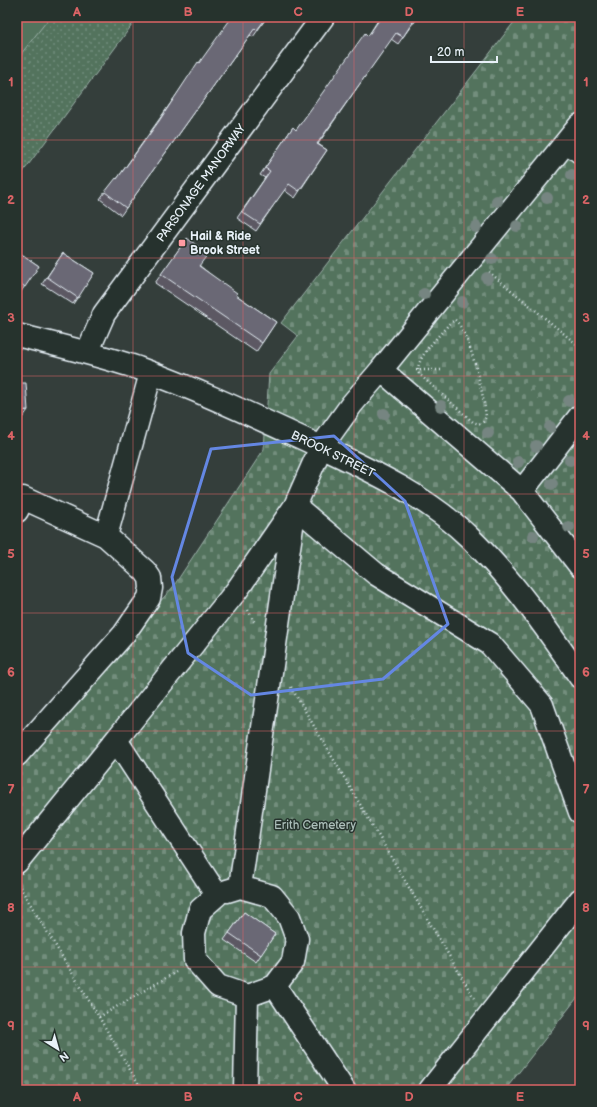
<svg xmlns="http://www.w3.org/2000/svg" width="597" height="1107" viewBox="0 0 597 1107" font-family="'Balsamiq Sans',sans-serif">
	<defs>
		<pattern id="cemetery-stones" width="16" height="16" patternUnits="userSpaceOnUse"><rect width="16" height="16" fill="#52735d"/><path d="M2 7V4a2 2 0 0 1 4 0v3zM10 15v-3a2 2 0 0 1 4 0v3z" fill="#738e7d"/></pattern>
		<pattern id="park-dots" width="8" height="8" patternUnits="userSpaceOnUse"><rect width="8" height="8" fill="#52735d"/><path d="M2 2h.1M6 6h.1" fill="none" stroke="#738e7d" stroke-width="1.8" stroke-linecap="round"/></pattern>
	</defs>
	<rect width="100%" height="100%" fill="#343e3b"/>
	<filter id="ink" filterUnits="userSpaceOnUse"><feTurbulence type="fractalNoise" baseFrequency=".025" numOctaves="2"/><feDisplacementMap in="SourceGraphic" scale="8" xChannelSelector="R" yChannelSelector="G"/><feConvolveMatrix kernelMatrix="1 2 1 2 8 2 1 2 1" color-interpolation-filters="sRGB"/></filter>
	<g filter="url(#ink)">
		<path fill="url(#cemetery-stones)" stroke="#9db2aa" d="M518 17H580V994L505 1090H17V765L61 712 173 587 264 449 269 374 298 336 281 323Z"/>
		<path fill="url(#park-dots)" stroke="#9db2aa" d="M17 17H138L17 180Z"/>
		<path fill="#52735d" stroke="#9db2aa" d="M17 17H50L17 59Z"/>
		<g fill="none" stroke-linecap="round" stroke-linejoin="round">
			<defs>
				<path id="minor" d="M567 141 580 125
					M17 335C58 345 99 355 138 368 199 390 258 418 317 445 370 470 427 496 470 538 512 579 547 629 580 677
					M87 353 104 314 323 17
					M381 370 567 141 580 152
					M580 416 522 491 580 566
					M17 511 23 498 106 536 151 373
					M17 755 124 634 149 598 151 588 150 578 145 571 106 536
					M17 862 116 740
					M240 887 295 506 321 447 352 404 381 370 522 491
					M227 891 240 887 272 896 289 917 297 939 293 962 275 986
					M245 1090 247 996
					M344 1090 275 986 247 996 218 986 195 960 194 933 200 910 217 895 116 740 237 590 295 506 376 574 490 644 542 705 580 812
					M430 1090 580 900"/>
			</defs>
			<use href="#minor" stroke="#e8f1f8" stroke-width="25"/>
			<path stroke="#e8f1f8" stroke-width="2.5" stroke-dasharray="1 3" stroke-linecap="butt" d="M489 272 580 347
				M455 320C470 332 484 397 486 417L483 422 479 424 473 422 419 374C413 360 440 335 449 324Z
				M416 370H441
				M248 610 255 623
				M291 687 474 998
				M18 884 99 1017 176 972
				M99 1017 142 1090
				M132 1090 139 1085"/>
			<use href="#minor" stroke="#26332d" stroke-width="22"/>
		</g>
		<g fill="#768581">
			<circle cx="572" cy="175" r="6"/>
			<circle cx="547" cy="198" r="6"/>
			<circle cx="497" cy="201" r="6"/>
			<circle cx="517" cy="226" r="6"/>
			<circle cx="476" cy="227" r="6"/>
			<circle cx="492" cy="259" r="6"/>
			<circle cx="487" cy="278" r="6"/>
			<circle cx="424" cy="294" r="6"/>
			<circle cx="462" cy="302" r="6"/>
			<circle cx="569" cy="401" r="6"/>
			<circle cx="441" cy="406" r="6"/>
			<circle cx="384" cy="414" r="6"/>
			<circle cx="550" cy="427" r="6"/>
			<circle cx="488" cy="433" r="6"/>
			<circle cx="536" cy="446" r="6"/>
			<circle cx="570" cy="460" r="6"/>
			<circle cx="518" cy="462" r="6"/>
			<circle cx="552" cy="484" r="6"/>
			<circle cx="569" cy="527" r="6"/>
			<circle cx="533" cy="536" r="6"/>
		</g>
		<path fill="#5b5964" stroke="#e8f1f8" d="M267 17 253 37 250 35 121 215 100 199 105 192 117 179 199 63Z
			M380 17H418L414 23H413L398 44 391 39 318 144 327 150 295 198 284 190 256 231 237 218 265 178 260 175 293 127 296 130 368 36Z
			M187 238 200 266 236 295 276 322 256 352 155 283Z
			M17 251 39 266 20 293 17 291Z
			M63 253 94 273 73 304 42 284Z
			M244 912 275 934 256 962 224 940Z"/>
		<path fill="#4a4951" stroke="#e8f1f8" d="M28 410 23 417H17V411Z"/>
		<path fill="#6a6874" stroke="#e8f1f8" d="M232 17H267L257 30 255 28 126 208 105 192 116 178 117 179 159 121 198 62 199 63Z
			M381 17H416L403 37 396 33 317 144 327 150 299 191 289 184 260 224 242 212 270 171 265 168 293 127 296 130 365 33 368 36Z
			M187 238 208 254 199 266 237 293 236 295 276 322 262 343 161 274Z
			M17 251 39 266 25 287 17 281Z
			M63 253 94 273 78 298 47 277Z
			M17 383H26L28 410 17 411Z
			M244 912 275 934 261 955 229 933Z"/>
	</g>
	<path fill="none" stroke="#6487e3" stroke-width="3" stroke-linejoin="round" d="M334 436 405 501 448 624 383 679 251 695 188 653 172 577 211 449Z"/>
	<path fill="none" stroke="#db6466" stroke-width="1" stroke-opacity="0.55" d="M133 17V1090M243 17V1090M354 17V1090M464 17V1090M17 140H580M17 258H580M17 376H580M17 494H580M17 613H580M17 731H580M17 849H580M17 967H580"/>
	<rect fill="#ff9aa2" stroke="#26332d" stroke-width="1.5" x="178" y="239" width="8" height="8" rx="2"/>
	<g text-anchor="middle" stroke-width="3" stroke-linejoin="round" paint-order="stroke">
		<g font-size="12" fill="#e8f1f8" stroke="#26332d">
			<text transform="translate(201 183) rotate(-54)" y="4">PARSONAGE MANORWAY</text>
			<text transform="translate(333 454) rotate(26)" y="4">BROOK STREET</text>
		</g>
		<g font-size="12" font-weight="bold" fill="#e8f1f8" stroke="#26332d" text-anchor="start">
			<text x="190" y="240">Hail &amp; Ride<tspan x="190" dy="14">Brook Street</tspan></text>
		</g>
		<g font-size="12" fill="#acbfba" stroke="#26332d">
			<text x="315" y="829">Erith Cemetery</text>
		</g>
	</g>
	<rect width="597" height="1107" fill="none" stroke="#26332d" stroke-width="44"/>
	<g transform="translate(58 1049) rotate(143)" stroke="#26332d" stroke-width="3" paint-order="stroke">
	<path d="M0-3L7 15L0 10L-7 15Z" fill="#e8f1f8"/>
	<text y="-6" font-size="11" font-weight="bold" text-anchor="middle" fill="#e8f1f8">N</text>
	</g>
	<path d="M431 56v6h66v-6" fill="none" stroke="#e8f1f8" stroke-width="2"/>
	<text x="437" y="56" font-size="12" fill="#e8f1f8" stroke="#26332d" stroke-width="3" paint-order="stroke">20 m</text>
	<rect x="22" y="22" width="553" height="1063" fill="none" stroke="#db6466" stroke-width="1.5"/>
	<g font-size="13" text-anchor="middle" font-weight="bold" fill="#db6466">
		<text x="77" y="16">A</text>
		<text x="188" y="16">B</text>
		<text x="298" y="16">C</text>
		<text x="409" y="16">D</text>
		<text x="520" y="16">E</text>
		<text x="11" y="86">1</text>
		<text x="586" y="86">1</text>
		<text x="11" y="204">2</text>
		<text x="586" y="204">2</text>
		<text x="11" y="322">3</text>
		<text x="586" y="322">3</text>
		<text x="11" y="440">4</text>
		<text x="586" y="440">4</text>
		<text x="11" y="558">5</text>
		<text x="586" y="558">5</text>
		<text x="11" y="676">6</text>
		<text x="586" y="676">6</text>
		<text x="11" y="794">7</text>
		<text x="586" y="794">7</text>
		<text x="11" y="912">8</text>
		<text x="586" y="912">8</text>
		<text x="11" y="1030">9</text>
		<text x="586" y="1030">9</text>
		<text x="77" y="1101">A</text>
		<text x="188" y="1101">B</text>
		<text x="298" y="1101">C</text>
		<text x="409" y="1101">D</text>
		<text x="520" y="1101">E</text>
	</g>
</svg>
